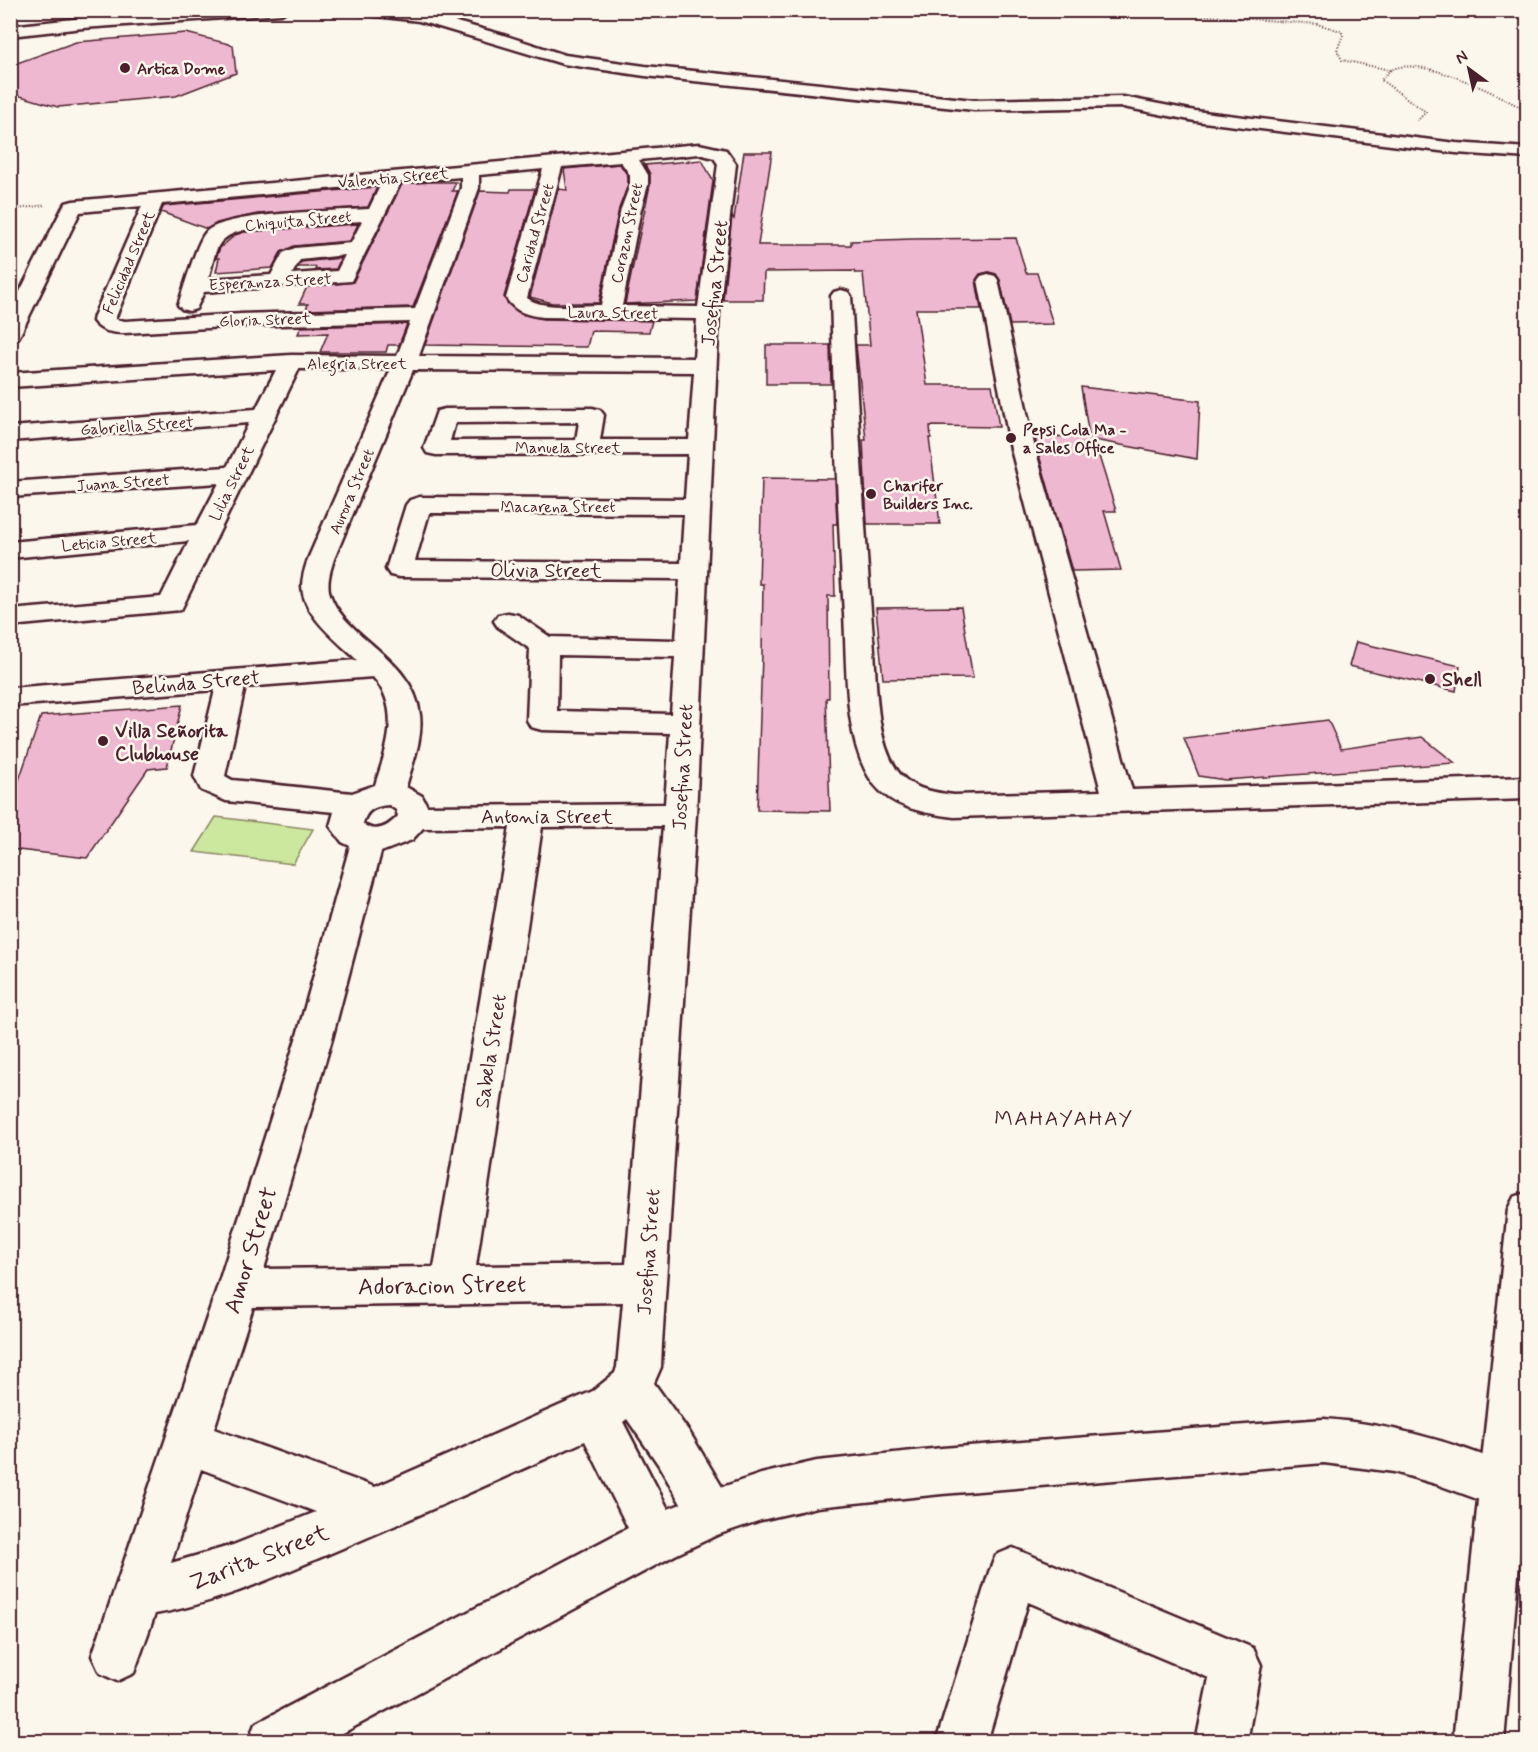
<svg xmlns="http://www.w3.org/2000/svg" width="1538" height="1752" viewBox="0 0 1538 1752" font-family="Mynerve,sans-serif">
	<rect width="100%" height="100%" fill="#fbf7ec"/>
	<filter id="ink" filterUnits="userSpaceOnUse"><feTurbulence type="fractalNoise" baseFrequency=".0167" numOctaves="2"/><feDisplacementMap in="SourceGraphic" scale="12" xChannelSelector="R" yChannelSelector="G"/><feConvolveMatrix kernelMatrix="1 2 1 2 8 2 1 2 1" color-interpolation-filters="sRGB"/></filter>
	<g filter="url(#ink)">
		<path fill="#cce79e" stroke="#8b8364" stroke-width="1.5" d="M216 817 313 829 293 864 194 852Z"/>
		<path fill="#efb8d1" stroke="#4a1f2b" stroke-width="1.5" d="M186 33 233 45 236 73 176 96 58 107 10 93V80L17 63 76 42Z
			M744 152H772L758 245H851V241L913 239 1016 238 1026 273H1037L1053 324 1010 325 1000 280 996 274 989 272 980 274 976 280 981 309H916L927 385H992L999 427 930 426 931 438H929L940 524H867L863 440H866L856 345H870L863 273H855L854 271 764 272 763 300H723L732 216 734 219Z
			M702 160 713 181 697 301 625 304 650 185V174L645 165Z
			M620 164 628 176V185L619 209 599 303H552L530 297 558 189 567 190 564 169Z
			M431 182H456L452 191H458L413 307 306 310 308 304H299L307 287 353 282 402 184Z
			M377 187 368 207 257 214 217 223 207 229 161 212 164 206Z
			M511 189H535L504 297 508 304 521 314 543 319 652 321 649 332 591 331 587 347 425 345 480 191 510 192Z
			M358 224 350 241 294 246 281 252 272 268 216 272 219 258H216L220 248 235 235 244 232Z
			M341 258 336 269 315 270 316 267H298L301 262Z
			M407 324 399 345H388L386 352H320L328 333 298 334 301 327Z
			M766 345H830L831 384H766Z
			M1081 387 1200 401 1197 459 1094 440 1116 511H1104L1121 570 1072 571 1037 448 1035 437 1089 436Z
			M762 478 835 479 837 524H833L835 596H828L829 698H826L830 811 757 810 762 654 763 584H759Z
			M961 607 973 678 883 679 876 608Z
			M1356 642 1460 666 1456 691 1349 666Z
			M182 705 167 767 148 769 87 858 10 849V806L41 716Z
			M1328 720 1341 749 1422 737 1455 763 1225 780 1199 776 1184 738Z"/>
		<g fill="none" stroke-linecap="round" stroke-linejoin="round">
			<defs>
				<path id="minor" d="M205 10H288L281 14 83 28 10 36V26L83 18Z
					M352 10 420 12 500 34 565 55 645 66 974 100 1123 97 1195 111 1456 143 1528 148V158L1456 153 1195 121 1123 107 974 110 645 76 563 64 419 21 359 14Z
					M699 144 726 150 736 164 719 313 696 815 662 1344 661 1367 654 1383 690 1433 722 1487 761 1474 817 1461 942 1448 1324 1419C1392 1424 1456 1443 1518 1469L1525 1485 1518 1501 1502 1508 1436 1484 1394 1472 1324 1463 942 1494 817 1507 761 1520 717 1535 675 1555 326 1742H248L255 1724 628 1528 585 1441C500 1479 416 1517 331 1553 274 1577 216 1604 155 1614L134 1673 117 1681 100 1673 92 1656 217 1288 296 1039 350 846 342 842 330 826 334 812 226 801 201 790 194 776 215 690 10 706V688L357 660C338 641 303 616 302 586 302 577 305 568 308 559L391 369H299L181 610 10 626V610L161 597 189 541 10 558V542L197 525 219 483 10 497V482L227 467 249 423 10 441V427L256 409 276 370 10 387V373L291 355 397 356 410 322 241 326 125 333C113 333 101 332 93 321L94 316 142 206 80 212 21 333 18 338 10 339V311L63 207 66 203 73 201ZM699 154 714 158 718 164 698 307 622 306 641 209 648 185V175L639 160ZM621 162 630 175V185L621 209 601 305C581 305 542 310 527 298L562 167ZM543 169 506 298C515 312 527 315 543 317L697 319 694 358 419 356 479 188V175ZM461 177V188L415 309 241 314 125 321 115 319 162 204 381 184 369 209C337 211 225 212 206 232 196 243 184 289 178 305L182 309 189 311 196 309 204 292 351 281 401 182ZM362 221 351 243 295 248 283 253 271 275 208 279C217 251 213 238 244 230ZM345 255 337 271 292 274 300 260ZM413 370 694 372 689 440H600L604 415 600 410 592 408 445 409 437 411 424 448 427 453 436 455 688 454 685 499 419 497 410 500 406 505 386 569 390 575 399 577 680 579 676 640 550 637 518 615 508 613 498 615 494 621 498 627 530 649 527 720 531 727 542 730 670 733 665 804 427 806 422 796 406 787C412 764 423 740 420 715 414 657 341 637 329 591 327 580 331 569 334 559ZM579 422 576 440 450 441 455 423ZM429 513 684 514 681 563 415 561ZM558 655 675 657 671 714 557 711ZM373 677C402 709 387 748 375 785L352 793 232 780 225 776 245 687ZM389 805 396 810 398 816C388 827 376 834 363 824 366 810 375 806 389 805ZM663 826 626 1264 476 1266 542 827ZM510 827 434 1267 264 1269 332 1039 381 852 412 840 423 828ZM623 1302 617 1367 615 1373 593 1391 375 1487 214 1429 253 1307ZM627 1419 658 1464 681 1504 668 1509 623 1422ZM201 1469 316 1512 233 1545 171 1563Z
					M988 274 995 276 998 280 1035 449 1132 790 1528 777V799L954 817C924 813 892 808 873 783 843 742 847 664 844 614 837 508 834 402 831 296L834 292 841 290 848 292 851 296C858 410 864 524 873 638 877 676 874 734 895 767 908 789 931 792 954 795L1101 791 1011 449 978 280 981 276Z
					M1013 1548 1253 1648 1261 1665 1247 1742H1196L1209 1678 1028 1602 987 1742H936L989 1572 996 1555Z"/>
				<path id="highway" d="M1528 1192V1455L1504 1742H1453L1508 1209 1514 1197Z"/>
			</defs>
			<use href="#minor" stroke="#4a1f2b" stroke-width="5"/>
			<use href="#highway" stroke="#4a1f2b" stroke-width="5"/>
			<path stroke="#4a1f2b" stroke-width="2" stroke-dasharray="1 2" stroke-linecap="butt" d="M1131 10 1317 24 1341 31 1343 35 1337 50 1342 60 1390 70
				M1417 121 1426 112 1381 80C1384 77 1387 72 1391 70 1420 54 1502 96 1528 112
				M10 210 45 205"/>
			<use href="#minor" fill="#fbf7ec" fill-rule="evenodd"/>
			<use href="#highway" fill="#fbf7ec" fill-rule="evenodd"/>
		</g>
	</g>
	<g fill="#4a1f2b" stroke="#fbf7ec" stroke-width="2">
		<circle cx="125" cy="68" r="6"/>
		<circle cx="1011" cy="438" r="6"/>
		<circle cx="871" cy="494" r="6"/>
		<circle cx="1430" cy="679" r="6"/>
		<circle cx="103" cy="741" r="6"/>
	</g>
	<g text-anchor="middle" stroke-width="5" stroke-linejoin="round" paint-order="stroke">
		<g font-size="16" font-weight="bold" fill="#4a1f2b" stroke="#fbf7ec" text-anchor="start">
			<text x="137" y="74">Artica Dome</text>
			<text x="1023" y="435">Pepsi Cola Ma -<tspan x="1023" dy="18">a Sales Office</tspan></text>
			<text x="883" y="491">Charifer<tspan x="883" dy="18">Builders Inc.</tspan></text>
		</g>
		<g font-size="16" fill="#4a1f2b" stroke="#fbf7ec">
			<text transform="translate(393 177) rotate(-5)" y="6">Valentia Street</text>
			<text transform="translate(298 220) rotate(-5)" y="6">Chiquita Street</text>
			<text transform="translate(534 233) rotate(-74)" y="6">Caridad Street</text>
			<text transform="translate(626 233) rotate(-78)" y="6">Corazon Street</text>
			<text transform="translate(128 262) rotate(-67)" y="6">Felicidad Street</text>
			<text transform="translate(270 281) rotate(-3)" y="6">Esperanza Street</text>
			<text transform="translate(613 312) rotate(1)" y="6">Laura Street</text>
			<text transform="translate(265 319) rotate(-2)" y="6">Gloria Street</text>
			<text x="357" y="369">Alegria Street</text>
			<text transform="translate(137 425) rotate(-4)" y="6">Gabriella Street</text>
			<text x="568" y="453">Manuela Street</text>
			<text transform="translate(123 482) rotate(-4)" y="6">Juana Street</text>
			<text transform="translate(231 483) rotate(-64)" y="6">Lilia Street</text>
			<text transform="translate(351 491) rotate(-67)" y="6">Aurora Street</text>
			<text x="558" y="512">Macarena Street</text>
			<text transform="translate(109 541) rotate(-5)" y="6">Leticia Street</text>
		</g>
		<g font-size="20" fill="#4a1f2b" stroke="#fbf7ec">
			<text transform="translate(714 283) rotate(-84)" y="7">Josefina Street</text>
			<text x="546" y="577">Olivia Street</text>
			<text transform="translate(196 682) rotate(-5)" y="7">Belinda Street</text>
			<text transform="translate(682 767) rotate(-87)" y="7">Josefina Street</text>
			<text x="547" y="823">Antonia Street</text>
			<text transform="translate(490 1051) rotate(-81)" y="7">Sabela Street</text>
			<text transform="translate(648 1252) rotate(-86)" y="7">Josefina Street</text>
		</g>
		<g font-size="20" font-weight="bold" fill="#4a1f2b" stroke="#fbf7ec" text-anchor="start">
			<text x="1442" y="686">Shell</text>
			<text x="115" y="737">Villa Señorita<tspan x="115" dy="23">Clubhouse</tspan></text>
		</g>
		<g font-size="21" letter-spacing="1.5" fill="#4a1f2b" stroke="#fbf7ec">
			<text x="1064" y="1125">MAHAYAHAY</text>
		</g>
		<g font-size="24" fill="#4a1f2b" stroke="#fbf7ec">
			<text transform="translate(250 1250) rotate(-73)" y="8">Amor Street</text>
			<text transform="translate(442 1285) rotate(-1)" y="8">Adoracion Street</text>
			<text transform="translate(259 1557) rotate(-21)" y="8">Zarita Street</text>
		</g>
	</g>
	<rect width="1538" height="1752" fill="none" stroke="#fbf7ec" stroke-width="36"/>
	<rect x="18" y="18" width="1502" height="1716" fill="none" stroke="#4a1f2b" stroke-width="2" filter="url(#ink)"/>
	<g transform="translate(1469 69) rotate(327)" stroke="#fbf7ec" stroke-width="4.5" paint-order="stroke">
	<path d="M0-4.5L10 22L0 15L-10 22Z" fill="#4a1f2b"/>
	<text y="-9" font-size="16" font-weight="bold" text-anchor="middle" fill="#4a1f2b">N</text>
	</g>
</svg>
